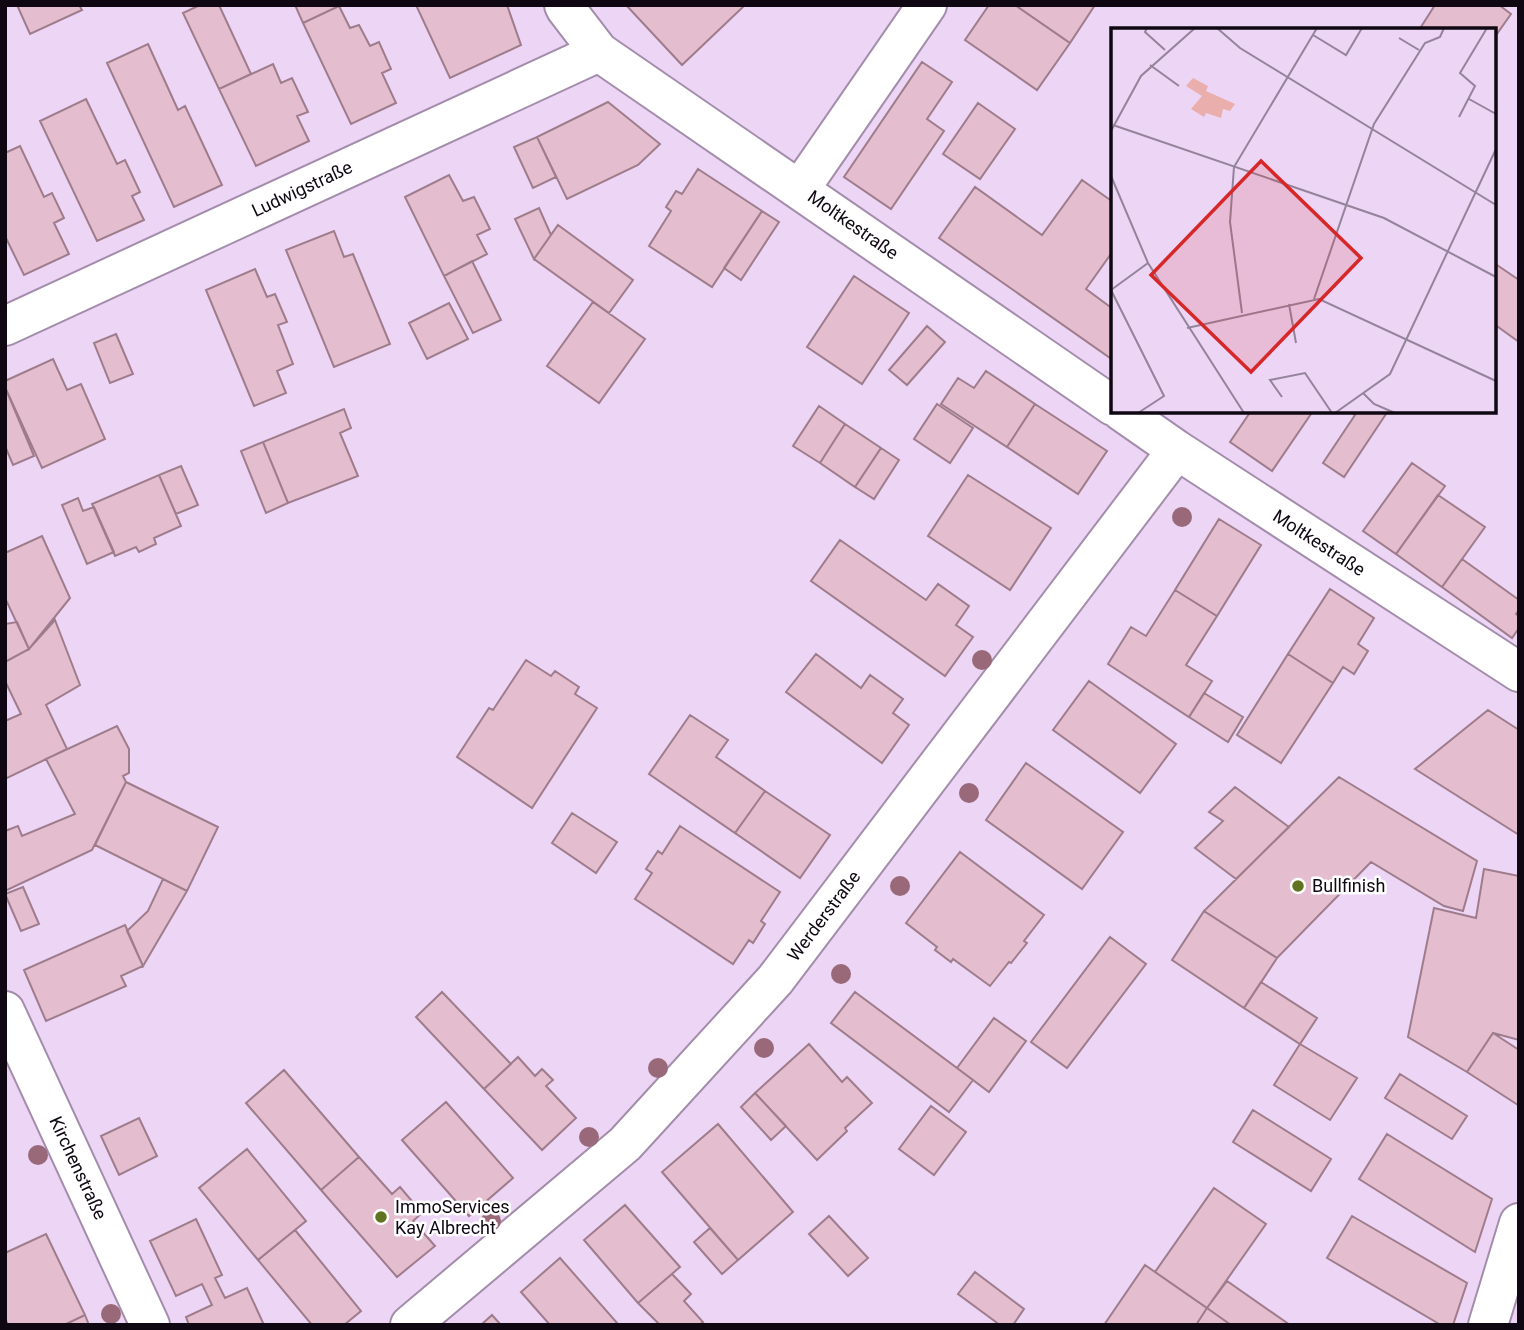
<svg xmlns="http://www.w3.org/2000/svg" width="1524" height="1330" viewBox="0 0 1524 1330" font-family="Roboto,sans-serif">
	<rect width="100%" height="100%" fill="#ecd5f5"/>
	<path fill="#e4becf" stroke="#9f7c8c" stroke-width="2" d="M17 5H79L82 10 30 34Z
		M200 5H219L251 74 219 89 183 13Z
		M295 5H339V6L303 23Z
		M416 5H507L521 45 450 78Z
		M626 5H745L682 65Z
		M989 5H1015L1070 43 1037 90 965 40Z
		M1015 5H1095L1070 43Z
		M1435 5H1499L1511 14 1494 38V30H1419Z
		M339 6 350 28 359 25 370 46 379 42 391 69 382 73 396 103 351 124 303 23Z
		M148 44 178 110 185 106 222 185 174 207 107 63Z
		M922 62 952 82 927 119 944 131 891 209 844 177Z
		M273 64 281 83 292 78 308 112 297 116 309 141 256 166 219 89Z
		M86 99 117 164 125 160 140 192 132 196 144 220 97 241 40 121Z
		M608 102 660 144 638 165 567 199 537 137Z
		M978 103 1015 129 980 179 943 154Z
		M537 137 556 177 533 188 514 147Z
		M20 146 44 197 52 193 64 218 54 223 69 254 24 275 5 236V153Z
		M698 169 762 211 712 287 649 246 671 211 666 207 676 191 682 194Z
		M449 175 463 201 474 197 490 229 477 235 487 254 444 276 405 197Z
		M1082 180 1113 202V251L1086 289 1113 309V360L939 238 975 187 1042 235Z
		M539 208 551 235 534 259 515 219Z
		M762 211 779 222 741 280 724 268Z
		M558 225 633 280 609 313 534 259Z
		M334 231 344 257 353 254 390 344 334 367 286 250Z
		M472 261 501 320 473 333 444 276Z
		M1494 263 1519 280V342L1494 324Z
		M255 269 267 297 275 294 287 322 278 325 293 364 277 371 286 393 254 406 206 290Z
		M854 276 909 313 862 384 807 347Z
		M593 302 645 339 599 403 547 366Z
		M449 303 468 339 427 359 409 323Z
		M927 326 945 342 907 385 889 370Z
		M116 334 133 374 110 383 94 343Z
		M53 359 67 390 81 384 105 439 42 468 5 387V381Z
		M986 371 1035 404 1007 447 941 404 958 378 974 388Z
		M5 387 34 456 13 465 5 446Z
		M937 404 973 428 950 463 914 439Z
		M1035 404 1107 451 1078 494 1007 447Z
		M819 406 845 424 820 463 793 446Z
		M344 409 351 428 340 433 358 476 288 503 263 442Z
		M1251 411H1313L1272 471 1230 442Z
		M1349 411H1388L1344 477 1323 463 1355 415Z
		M845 424 881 448 855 487 820 463Z
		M263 442 288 503 266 513 241 451Z
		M881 448 899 460 874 499 855 487Z
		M1412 463 1445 486 1396 554 1363 531Z
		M181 466 198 505 176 514 159 475Z
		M159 475 181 526 154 538 156 544 139 552 136 547 115 556 92 504Z
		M968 475 1051 528 1010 590 928 536Z
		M1438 495 1485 527 1442 587 1396 554Z
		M78 498 83 511 94 507 114 552 87 564 62 505Z
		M1219 519 1261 545 1217 616 1175 590Z
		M42 536 70 598 29 649 7 602 5 603V553Z
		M840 540 926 600 938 584 969 606 956 625 973 637 945 676 811 581Z
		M1462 559 1519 600V610L1516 614 1519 616V628L1512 638 1442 587Z
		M1330 589 1374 618 1358 644 1368 651 1354 674 1343 667 1333 683 1288 654Z
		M1175 590 1217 616 1186 665 1212 681 1189 717 1108 664 1131 627 1146 636Z
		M55 620 80 685 46 705 67 749 5 779V721L21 714 5 681V662L29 649Z
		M17 622 29 649 5 662V624Z
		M816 654 861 688 870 675 903 699 893 713 909 725 882 763 786 692Z
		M1288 654 1333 683 1281 763 1237 735Z
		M526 660 551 676 555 671 579 687 575 694 597 708 532 808 457 757 489 708 493 710Z
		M1089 681 1176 744 1140 793 1053 730Z
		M1204 693 1243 717 1228 742 1189 717Z
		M1488 710 1519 730V835L1415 769Z
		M690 715 728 740 716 757 765 791 735 833 649 774Z
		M117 726 129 749V773L123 776 126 782 92 850 5 891V831L18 826 22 836 75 814 46 759Z
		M1026 763 1123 832 1082 889 986 820Z
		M1339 777 1477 861 1463 911 1444 906 1371 862 1277 958 1204 911Z
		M126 782 218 827 187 891 95 845Z
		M1235 787 1289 827 1236 879 1195 848 1223 821 1209 812Z
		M765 791 830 835 800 878 735 833Z
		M572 813 617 842 596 873 552 843Z
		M680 826 780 892 761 921 765 924 753 943 749 940 733 964 635 899 652 873 646 869 658 851 662 854Z
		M960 852 1044 915 1024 941 1027 943 1011 963 1009 962 990 986 953 959 951 962 935 950 937 947 906 923Z
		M1484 869 1519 876V1040L1493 1033 1467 1072 1408 1037 1434 908 1476 918Z
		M163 879 187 891 143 966 127 931 148 911Z
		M23 887 39 924 21 931 5 894Z
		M1204 911 1277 958 1244 1008 1172 960Z
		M125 925 143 966 121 976 126 986 46 1021 24 970Z
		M1110 937 1146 964 1067 1068 1031 1042Z
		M1261 982 1317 1018 1300 1044 1244 1008Z
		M442 992 511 1064 484 1089 416 1017Z
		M855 992 973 1080 949 1112 831 1023Z
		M994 1018 1026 1041 989 1092 957 1068Z
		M1493 1033 1519 1050 1518 1105 1467 1072Z
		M809 1044 842 1082 847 1077 872 1103 845 1128 847 1131 817 1160 755 1093Z
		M1300 1044 1357 1078 1330 1120 1274 1085Z
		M518 1057 535 1076 542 1069 553 1080 546 1086 576 1118 542 1150 484 1089Z
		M284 1070 359 1157 321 1190 246 1103Z
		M1400 1074 1467 1116 1452 1139 1385 1098Z
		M755 1093 786 1126 771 1140 741 1107Z
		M446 1102 513 1178 469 1216 402 1140Z
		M931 1106 966 1132 934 1175 899 1149Z
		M1253 1110 1331 1159 1311 1191 1233 1142Z
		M139 1118 157 1156 119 1175 101 1136Z
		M718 1124 793 1212 738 1260 662 1172Z
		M1387 1134 1492 1199 1475 1252 1359 1179Z
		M247 1149 306 1221 258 1260 199 1188Z
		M359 1157 392 1194 400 1187 422 1213 413 1221 435 1246 397 1277 321 1190Z
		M1214 1188 1266 1224 1207 1308 1155 1272Z
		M625 1205 680 1267 638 1303 584 1240Z
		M829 1216 868 1258 848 1276 809 1234Z
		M1352 1216 1467 1283 1453 1325H1441L1327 1258Z
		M196 1219 222 1275 215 1278 225 1298 247 1288 264 1325H189L186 1317 212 1305 202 1284 176 1296 150 1241Z
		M710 1228 738 1260 722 1274 694 1242Z
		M295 1230 361 1311 344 1325H312L258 1260Z
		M46 1234 85 1315 64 1325H8L5 1318V1253Z
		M560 1258 618 1324 550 1325 521 1292Z
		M1145 1265 1207 1308 1196 1325H1104Z
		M975 1272 1024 1309 1013 1325H1000L958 1294Z
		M672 1274 691 1294 684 1301 703 1322 699 1325H660L638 1303Z
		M1227 1281 1290 1325H1231L1207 1308Z
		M1207 1308 1231 1325H1196Z
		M85 1315 89 1325H64Z
		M492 1315 501 1325H481Z"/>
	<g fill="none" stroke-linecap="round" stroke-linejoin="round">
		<defs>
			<path id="minor" d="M564 5 566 9 599 52 1113 406
				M800 189 927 5
				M5 326 599 52
				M1121 411 1177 450 1519 672
				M5 1011 150 1325
				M410 1325 625 1144 775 980 1177 450
				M1488 1325 1519 1223"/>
		</defs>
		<use href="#minor" stroke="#a38dab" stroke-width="42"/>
		<use href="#minor" stroke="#fff" stroke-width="38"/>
	</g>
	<g fill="#996879">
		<circle cx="1182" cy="517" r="10"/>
		<circle cx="982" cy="660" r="10"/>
		<circle cx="969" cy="793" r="10"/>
		<circle cx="900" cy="886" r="10"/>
		<circle cx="841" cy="974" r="10"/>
		<circle cx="764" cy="1048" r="10"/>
		<circle cx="658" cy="1068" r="10"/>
		<circle cx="589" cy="1137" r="10"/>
		<circle cx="38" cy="1155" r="10"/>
		<circle cx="491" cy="1221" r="10"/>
		<circle cx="111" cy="1314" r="10"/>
	</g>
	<g fill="#617320" stroke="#fff" stroke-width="2.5">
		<circle cx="1298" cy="886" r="7"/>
		<circle cx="381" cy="1217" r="7"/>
	</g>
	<g text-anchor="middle" stroke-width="5" stroke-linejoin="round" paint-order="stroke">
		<g font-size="18" fill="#0f0812" stroke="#fff">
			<text transform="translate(302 189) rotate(-25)" y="6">Ludwigstraße</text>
			<text transform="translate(853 225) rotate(35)" y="6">Moltkestraße</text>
			<text transform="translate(1319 543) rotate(33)" y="6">Moltkestraße</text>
			<text transform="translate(824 916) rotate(-53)" y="6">Werderstraße</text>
			<text transform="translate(78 1168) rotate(65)" y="6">Kirchenstraße</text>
		</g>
		<g font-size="18" fill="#0f0812" stroke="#fff" text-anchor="start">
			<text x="1312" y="892">Bullfinish</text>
			<text x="395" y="1213">ImmoServices<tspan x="395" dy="21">Kay Albrecht</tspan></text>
		</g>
	</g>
	<g transform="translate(1111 28)">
		<rect width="385" height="385" fill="#ecd5f5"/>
		<path d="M82 50 97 58 95 63 124 76 119 83 112 81 110 90 95 85 93 89 80 81 91 68 75 58Z" fill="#eaafac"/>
		<path fill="none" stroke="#94839a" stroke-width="2" d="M36 0 34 4 54 22M106 0 129 20 385 177M202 7 235 27 251 0M288 10 308 22M39 37 68 58M358 71 385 86M348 89 364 58 349 45 376 0M2 97 273 190 385 249M0 103 30 48 84 0M0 148 37 235 133 385M203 271 263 96 314 15 329 9 333 0M178 276 185 315M131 285 119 194 123 139 206 0M76 300 208 271 385 353M252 365 263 376 284 385M171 369 159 352 194 345 221 385M27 385 53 368 0 262 37 235M224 385 279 346 385 121"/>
		<path fill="#d62828" fill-opacity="0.15" stroke="#d62828" stroke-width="3.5" d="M150 133 250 230 140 344 40 247Z"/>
		<rect width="385" height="385" fill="none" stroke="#0f0812" stroke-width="3.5"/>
	</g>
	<rect width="1524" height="1330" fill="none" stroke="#0f0812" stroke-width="14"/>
</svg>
